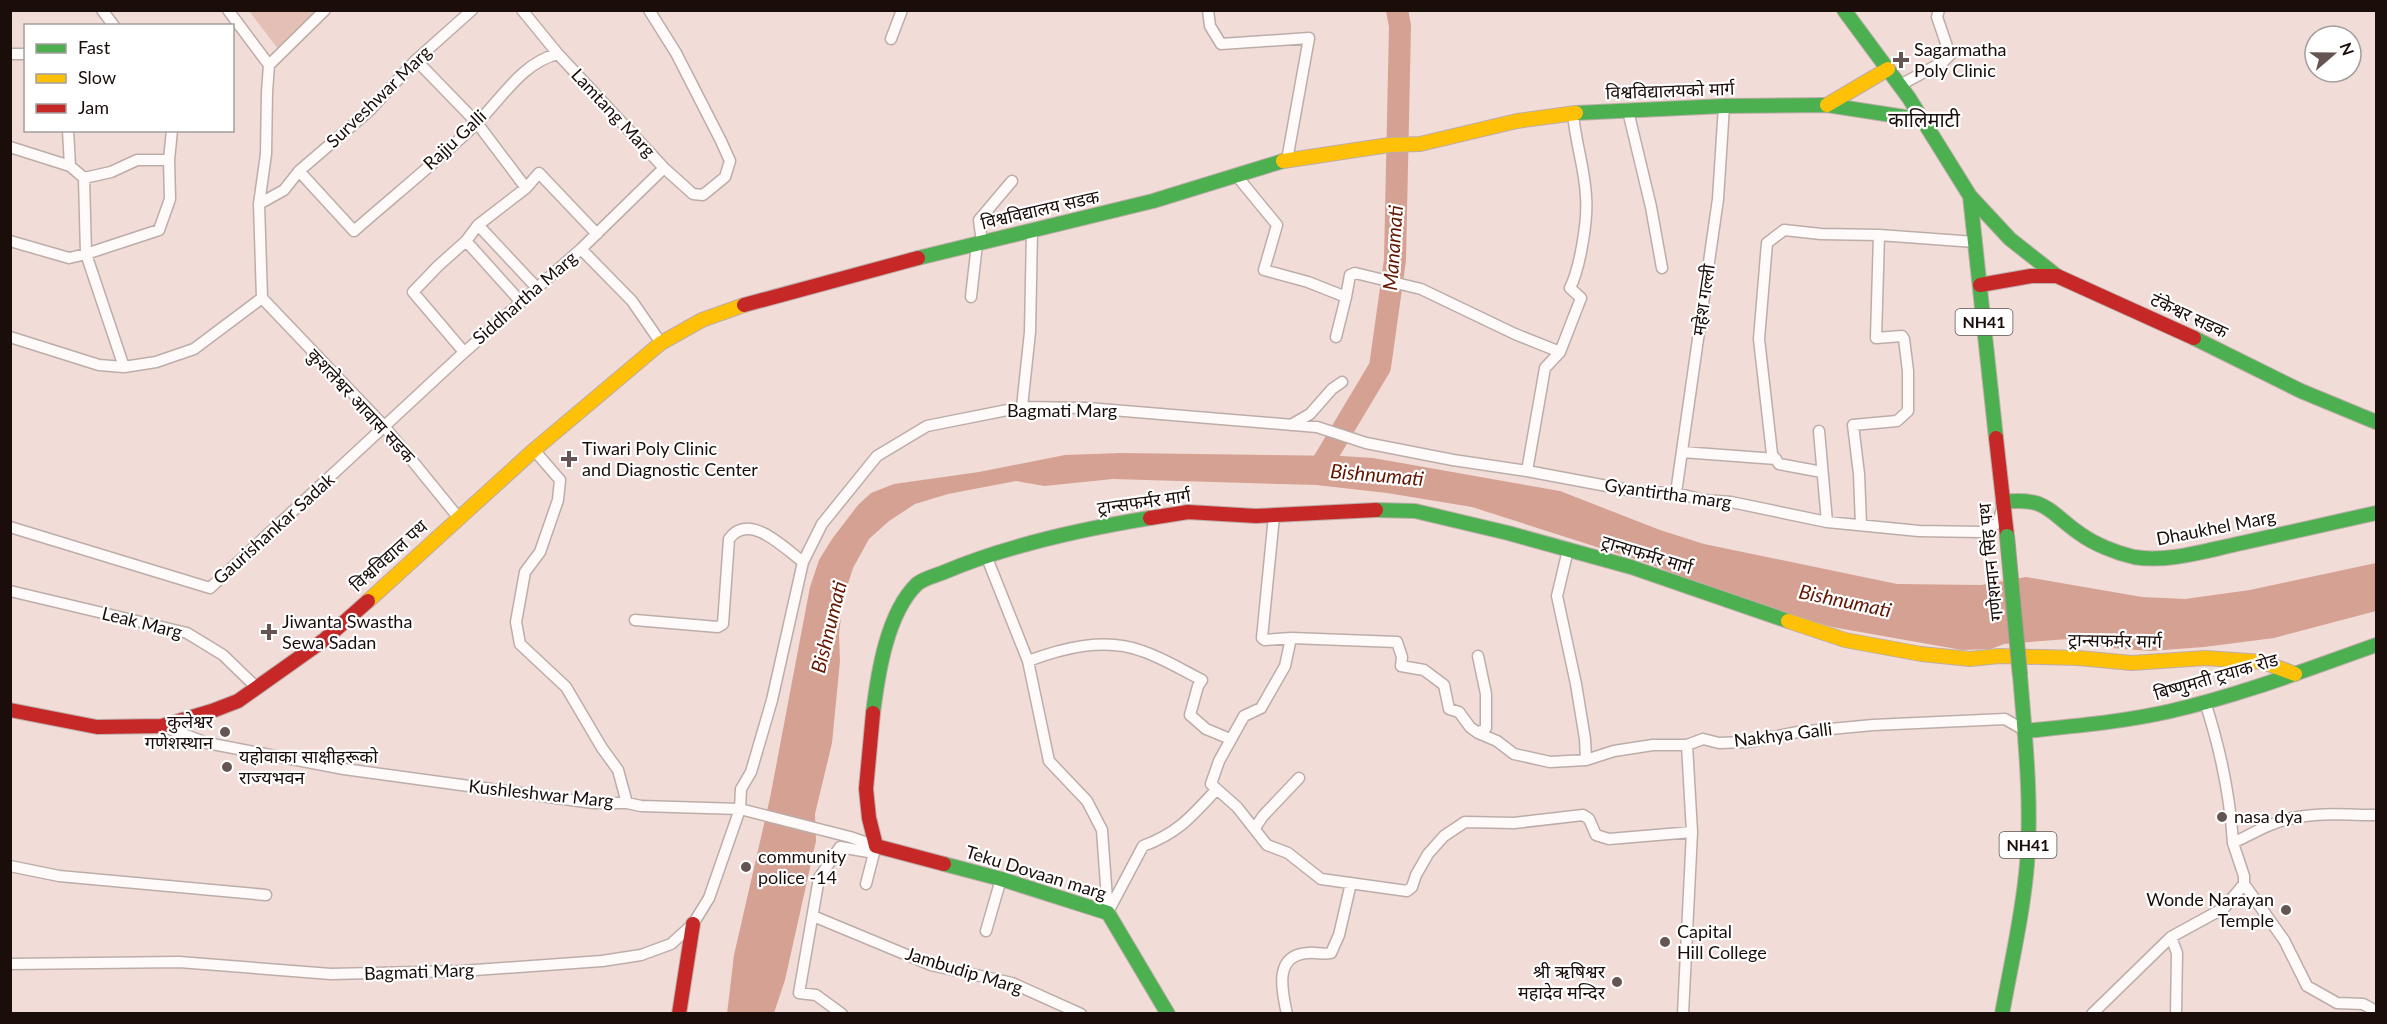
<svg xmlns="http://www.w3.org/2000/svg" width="2387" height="1024" viewBox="0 0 2387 1024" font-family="Lato,'Noto Sans Devanagari',sans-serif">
	<rect width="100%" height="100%" fill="#f1dcd7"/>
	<path fill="#e4bfb5" d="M249 11H322L282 54Z"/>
	<path fill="#d5a193" d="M1121 453 1342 456 1373 458 1560 491 1660 530 1704 544 1897 584 1981 585 2026 577 2142 597 2185 599 2250 590 2376 563V611L2274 638 2204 647 2150 651 2111 648 2068 639 2004 644 1991 649 1962 650 1832 627 1736 598 1650 564 1472 507 1387 493 1316 485 1113 479 1044 486 1016 481 948 494 915 504 889 521 869 539 853 568 843 599 839 635 840 661 832 743 815 814 816 841 785 980 774 1013 727 1014 734 955 770 798 810 587 819 560 832 539 858 505 871 493 894 484 979 472 1065 455Z"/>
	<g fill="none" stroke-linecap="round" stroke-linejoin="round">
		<path stroke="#d5a193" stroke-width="22" d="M1319 469 1380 367 1395 260 1400 26 1397 10"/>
		<defs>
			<path id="street" d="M102 10 114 26
				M228 10 269 65 267 92 266 154 259 204 262 298
				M522 10 558 54 664 168 693 194 703 195 725 177 730 161 721 141 676 53 649 10
				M1208 10 1210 26 1221 44 1309 38 1287 160
				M891 39 902 10
				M10 54H26
				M416 60 477 123 526 188
				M269 65 325 10
				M1900 85 1943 62 1950 55 1937 17 1939 10
				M1628 111 1651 207 1662 268
				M68 130 70 166
				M10 147 70 166 84 178 111 172 137 160H169L170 199 159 230 86 254 84 178
				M169 160 172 130
				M299 171 354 231C394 196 436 162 475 125 500 101 522 62 558 54
				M1236 175 1277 225 1264 270 1308 282 1346 297 1350 275 1355 273 1421 289 1515 334 1560 352
				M259 204 284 190 299 171 369 111 416 60 472 10
				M478 225 537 288
				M10 241 69 258 86 254 124 367
				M466 241 520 301
				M982 242 979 220 1012 181
				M581 249 632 301 661 343
				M971 297 977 244
				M262 298 384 426 458 517
				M10 337 99 365 124 367 156 362 194 349 262 298
				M1336 337 1346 297
				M464 352 413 292 438 266 466 241 478 225 526 188 539 173 597 234
				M1022 407 1030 332 1032 231
				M1291 425 1310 414 1332 389 1342 382
				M1819 431 1827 522
				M534 450 560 480 558 500 540 552 525 572 516 622 520 644 566 687 602 748 618 770 627 803
				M1682 452 1776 459
				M1527 471 1545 368 1560 352 1581 298 1570 288C1580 268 1588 220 1586 197 1585 169 1575 141 1573 113
				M1822 472 1779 464 1772 454 1759 339 1767 243 1784 230 1821 234 1879 235 1975 242
				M1676 493 1718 199 1724 106
				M1274 516 1262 638 1265 640 1291 638
				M1861 524 1859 474 1853 425 1897 421 1908 411V371L1904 339 1902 336 1876 338 1879 235
				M10 527 210 588 459 357 581 249 664 168
				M987 558 1028 661 1049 761 1087 801 1102 830 1108 913
				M10 591 187 633 223 655 257 688
				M635 620 718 627 723 624 729 539C749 511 784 548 803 562
				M1478 656 1486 694V728L1478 733 1497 741 1514 754 1550 762 1586 760 1585 739 1576 684 1557 596 1568 550
				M1028 661C1063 648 1105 637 1142 651 1163 658 1182 670 1202 680L1198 686 1190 715 1206 729 1230 739
				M2205 702C2220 748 2230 795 2233 843
				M162 726 207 743 344 769 593 803H627L641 806 740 809 850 837 876 846 874 853 840 847 819 878 799 993 816 995 842 1014
				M1478 733 1470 727 1459 712 1449 709 1444 685 1424 670 1401 666 1402 657 1397 642 1291 638 1285 666 1261 708 1244 716 1219 761 1211 784 1237 807 1267 845 1288 853 1321 879 1407 891 1412 887 1416 875 1428 854 1444 836 1465 822 1514 823 1583 815 1589 819 1596 835 1609 839 1692 832
				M1586 760 1614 751 1653 745H1687L1703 739 1719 743 1747 742 1798 732 1873 725 2005 719 2024 730
				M2376 815C2349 815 2319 812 2293 818 2271 822 2252 834 2233 843L2244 876V884L2284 940 2307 986 2337 1003 2363 1004 2376 1011
				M1255 828 1263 816 1299 778
				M10 866 59 876 266 895
				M866 884 874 853
				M1108 912 1143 846C1178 833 1191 817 1216 790
				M813 916 931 965 1012 983 1081 1014
				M986 931 1001 879
				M2171 937 2177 953 2176 1014
				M10 964 179 962 331 974 461 971 602 961 641 955 671 944 693 924 709 898 740 809 741 789 751 772 772 700 803 562 822 524 877 456 927 426 1022 407 1088 408 1317 427 1366 443 1453 460 1527 471 1639 492 1676 493 1704 500 1731 502 1827 522 1919 531 1981 532 1998 523 2001 512
				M1287 1014C1282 991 1273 955 1308 953 1316 952 1323 955 1331 953L1339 935 1351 883
				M1683 1014 1692 832 1687 745
				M2092 1014 2171 937 2224 908 2244 884"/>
			<path id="fast" d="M1844 10 1909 98 1970 196 1996 438
				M1576 113 1724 106 1827 105 1924 120
				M1970 196 2010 239 2057 276
				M918 258 1153 201 1283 161
				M2194 338 2301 391 2376 422
				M2003 502C2047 497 2048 511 2079 533 2094 544 2116 553 2134 557 2168 563 2208 550 2242 543 2287 533 2331 523 2376 513
				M1376 510 1415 511 1508 533 1631 567 1788 621
				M873 713C878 673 887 613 917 584 923 579 934 576 942 573 1005 546 1082 529 1150 518
				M2025 731C2074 726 2123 722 2171 711 2241 695 2308 669 2376 645
				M944 864 1001 879 1108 913 1168 1014
				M2002 1014C2011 964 2023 914 2027 864 2032 801 2025 737 2020 675"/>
			<path id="slow" d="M1827 105 1888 69
				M1283 161 1389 145 1420 144 1517 121 1576 113
				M368 601 534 450 661 343 702 320 744 305
				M1788 621 1845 640 1921 654 1970 659 1999 656 2078 658 2132 663 2205 658 2263 662 2295 674"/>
			<path id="jam" d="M1980 285 2031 276H2057L2194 338
				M744 305 918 258
				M1996 438 2007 536
				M1150 518 1188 512 1256 516 1376 510
				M10 710 97 727 162 726 212 711 238 701 324 640 368 601
				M873 713 866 789 869 818 876 846 944 864
				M679 1014 693 924"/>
		</defs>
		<use href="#street" stroke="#bdada9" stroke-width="13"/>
		<use href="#fast" stroke="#bdada9" stroke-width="16"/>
		<use href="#slow" stroke="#bdada9" stroke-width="16"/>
		<use href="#jam" stroke="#bdada9" stroke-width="16"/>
		<use href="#street" stroke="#fdfaf9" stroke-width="10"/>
		<use href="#fast" stroke="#4caf50" stroke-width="14"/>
		<use href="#slow" stroke="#ffc107" stroke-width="14"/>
		<use href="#jam" stroke="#c62828" stroke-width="14"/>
		<defs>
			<path id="fast-bridge" d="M2007 536 2020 675"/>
		</defs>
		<use href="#fast-bridge" stroke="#ae9690" stroke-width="16" stroke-linecap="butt"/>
		<use href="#fast-bridge" stroke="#4caf50" stroke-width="14"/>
	</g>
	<g fill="#655552" stroke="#fff" stroke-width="2">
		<path d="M1898 51h6v6h6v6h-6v6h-6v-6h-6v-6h6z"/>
		<path d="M566 450h6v6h6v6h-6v6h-6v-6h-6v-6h6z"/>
		<path d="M266 623h6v6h6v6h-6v6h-6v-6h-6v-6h6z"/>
		<circle cx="225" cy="732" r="6"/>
		<circle cx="227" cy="767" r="6"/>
		<circle cx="2222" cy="817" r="6"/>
		<circle cx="746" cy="867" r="6"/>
		<circle cx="2286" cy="910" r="6"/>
		<circle cx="1665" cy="942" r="6"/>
		<circle cx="1617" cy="982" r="6"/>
	</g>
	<g text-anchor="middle" stroke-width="4.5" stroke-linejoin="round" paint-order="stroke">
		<g fill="#fff" stroke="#5f5654" stroke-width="1.5">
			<rect x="1955.5" y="309" width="57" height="26" rx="4.5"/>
			<rect x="1999.5" y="832" width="57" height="26" rx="4.5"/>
		</g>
		<g font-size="16" font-weight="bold" fill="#1a0d0a">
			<text x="1984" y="328">NH41</text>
			<text x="2028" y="851">NH41</text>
		</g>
		<g font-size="18" fill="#1a0d0a" stroke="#fff" text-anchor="start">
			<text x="1914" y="56">Sagarmatha<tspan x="1914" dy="21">Poly Clinic</tspan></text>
			<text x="582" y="455">Tiwari Poly Clinic<tspan x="582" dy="21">and Diagnostic Center</tspan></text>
			<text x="282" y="628">Jiwanta Swastha<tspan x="282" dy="21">Sewa Sadan</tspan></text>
			<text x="213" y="728" text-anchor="end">कुलेश्वर<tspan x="213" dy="21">गणेशस्थान</tspan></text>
			<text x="239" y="763">यहोवाका साक्षीहरूको<tspan x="239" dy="21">राज्यभवन</tspan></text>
			<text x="2234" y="823">nasa dya</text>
			<text x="758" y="863">community<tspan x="758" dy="21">police -14</tspan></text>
			<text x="2274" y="906" text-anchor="end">Wonde Narayan<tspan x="2274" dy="21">Temple</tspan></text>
			<text x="1677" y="938">Capital<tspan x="1677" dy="21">Hill College</tspan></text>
			<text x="1605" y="978" text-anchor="end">श्री ऋषिश्वर<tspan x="1605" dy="21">महादेव मन्दिर</tspan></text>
		</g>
		<g font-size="18" fill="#1a0d0a" stroke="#fff">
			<text transform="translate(1670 91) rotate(-2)" y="6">विश्वविद्यालयको मार्ग</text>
			<text transform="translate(379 97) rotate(-44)" y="6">Surveshwar Marg</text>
			<text transform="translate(613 113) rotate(47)" y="6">Lamtang Marg</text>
			<text transform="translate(455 140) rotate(-43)" y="6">Rajju Galli</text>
			<text transform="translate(1040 210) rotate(-13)" y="6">विश्वविद्यालय सडक</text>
			<text transform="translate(525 298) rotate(-41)" y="6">Siddhartha Marg</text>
			<text transform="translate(1704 300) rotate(-82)" y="6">महेश गल्ली</text>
			<text transform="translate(2189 316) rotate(25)" y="6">टंकेश्वर सडक</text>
			<text transform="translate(361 406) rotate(47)" y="6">कुशलेश्वर आवास सडक</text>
			<text x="1062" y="417">Bagmati Marg</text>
			<text transform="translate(1668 494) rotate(8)" y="6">Gyantirtha marg</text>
			<text transform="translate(1144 502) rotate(-8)" y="6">ट्रान्सफर्मर मार्ग</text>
			<text transform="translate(2216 528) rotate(-11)" y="6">Dhaukhel Marg</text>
			<text transform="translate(274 529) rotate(-42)" y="6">Gaurishankar Sadak</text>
			<text transform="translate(1647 555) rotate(17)" y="6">ट्रान्सफर्मर मार्ग</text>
			<text transform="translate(389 556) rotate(-42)" y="6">विश्वविद्याल पथ</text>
			<text transform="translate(1991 562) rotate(-96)" y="6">गणेशमान सिंह पथ</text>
			<text transform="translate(142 623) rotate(14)" y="6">Leak Marg</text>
			<text transform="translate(2115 641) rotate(1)" y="6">ट्रान्सफर्मर मार्ग</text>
			<text transform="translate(2216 677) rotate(-16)" y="6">बिष्णुमती ट्रयाक रोड</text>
			<text transform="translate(1783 735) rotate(-7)" y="6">Nakhya Galli</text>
			<text transform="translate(541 794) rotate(6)" y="6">Kushleshwar Marg</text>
			<text transform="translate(1036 873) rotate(17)" y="6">Teku Dovaan marg</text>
			<text transform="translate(964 971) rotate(17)" y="6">Jambudip Marg</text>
			<text transform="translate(419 972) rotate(-2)" y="6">Bagmati Marg</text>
		</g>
		<g font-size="20" fill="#1a0d0a" stroke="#fff">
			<text x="1924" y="127">कालिमाटी</text>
		</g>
		<g font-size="20" font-style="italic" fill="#631500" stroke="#fff">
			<text transform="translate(1393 248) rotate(-86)" y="7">Manamati</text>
			<text transform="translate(1377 475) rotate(5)" y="7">Bishnumati</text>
			<text transform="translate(1845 601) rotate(12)" y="7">Bishnumati</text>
			<text transform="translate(829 627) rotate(-76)" y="7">Bishnumati</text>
		</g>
	</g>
	<rect width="2387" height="1024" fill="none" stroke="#1a0d0a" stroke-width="24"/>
	<rect x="24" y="24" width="210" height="108" fill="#ffffff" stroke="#a39e9d" stroke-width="1.5"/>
	<rect x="36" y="44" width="30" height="9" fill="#4caf50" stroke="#a39e9d" stroke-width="1.5"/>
	<text x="78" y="54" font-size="18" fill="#1a0d0a">Fast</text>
	<rect x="36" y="74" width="30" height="9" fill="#ffc107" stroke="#a39e9d" stroke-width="1.5"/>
	<text x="78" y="84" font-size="18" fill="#1a0d0a">Slow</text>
	<rect x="36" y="104" width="30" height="9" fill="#c62828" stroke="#a39e9d" stroke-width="1.5"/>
	<text x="78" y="114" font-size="18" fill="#1a0d0a">Jam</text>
	<g transform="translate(2333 54) rotate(70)"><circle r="28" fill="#ffffff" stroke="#a39e9d" stroke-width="1.5"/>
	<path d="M0-4.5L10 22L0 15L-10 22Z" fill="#655552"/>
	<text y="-9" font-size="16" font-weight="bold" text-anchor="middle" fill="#1a0d0a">N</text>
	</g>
</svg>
